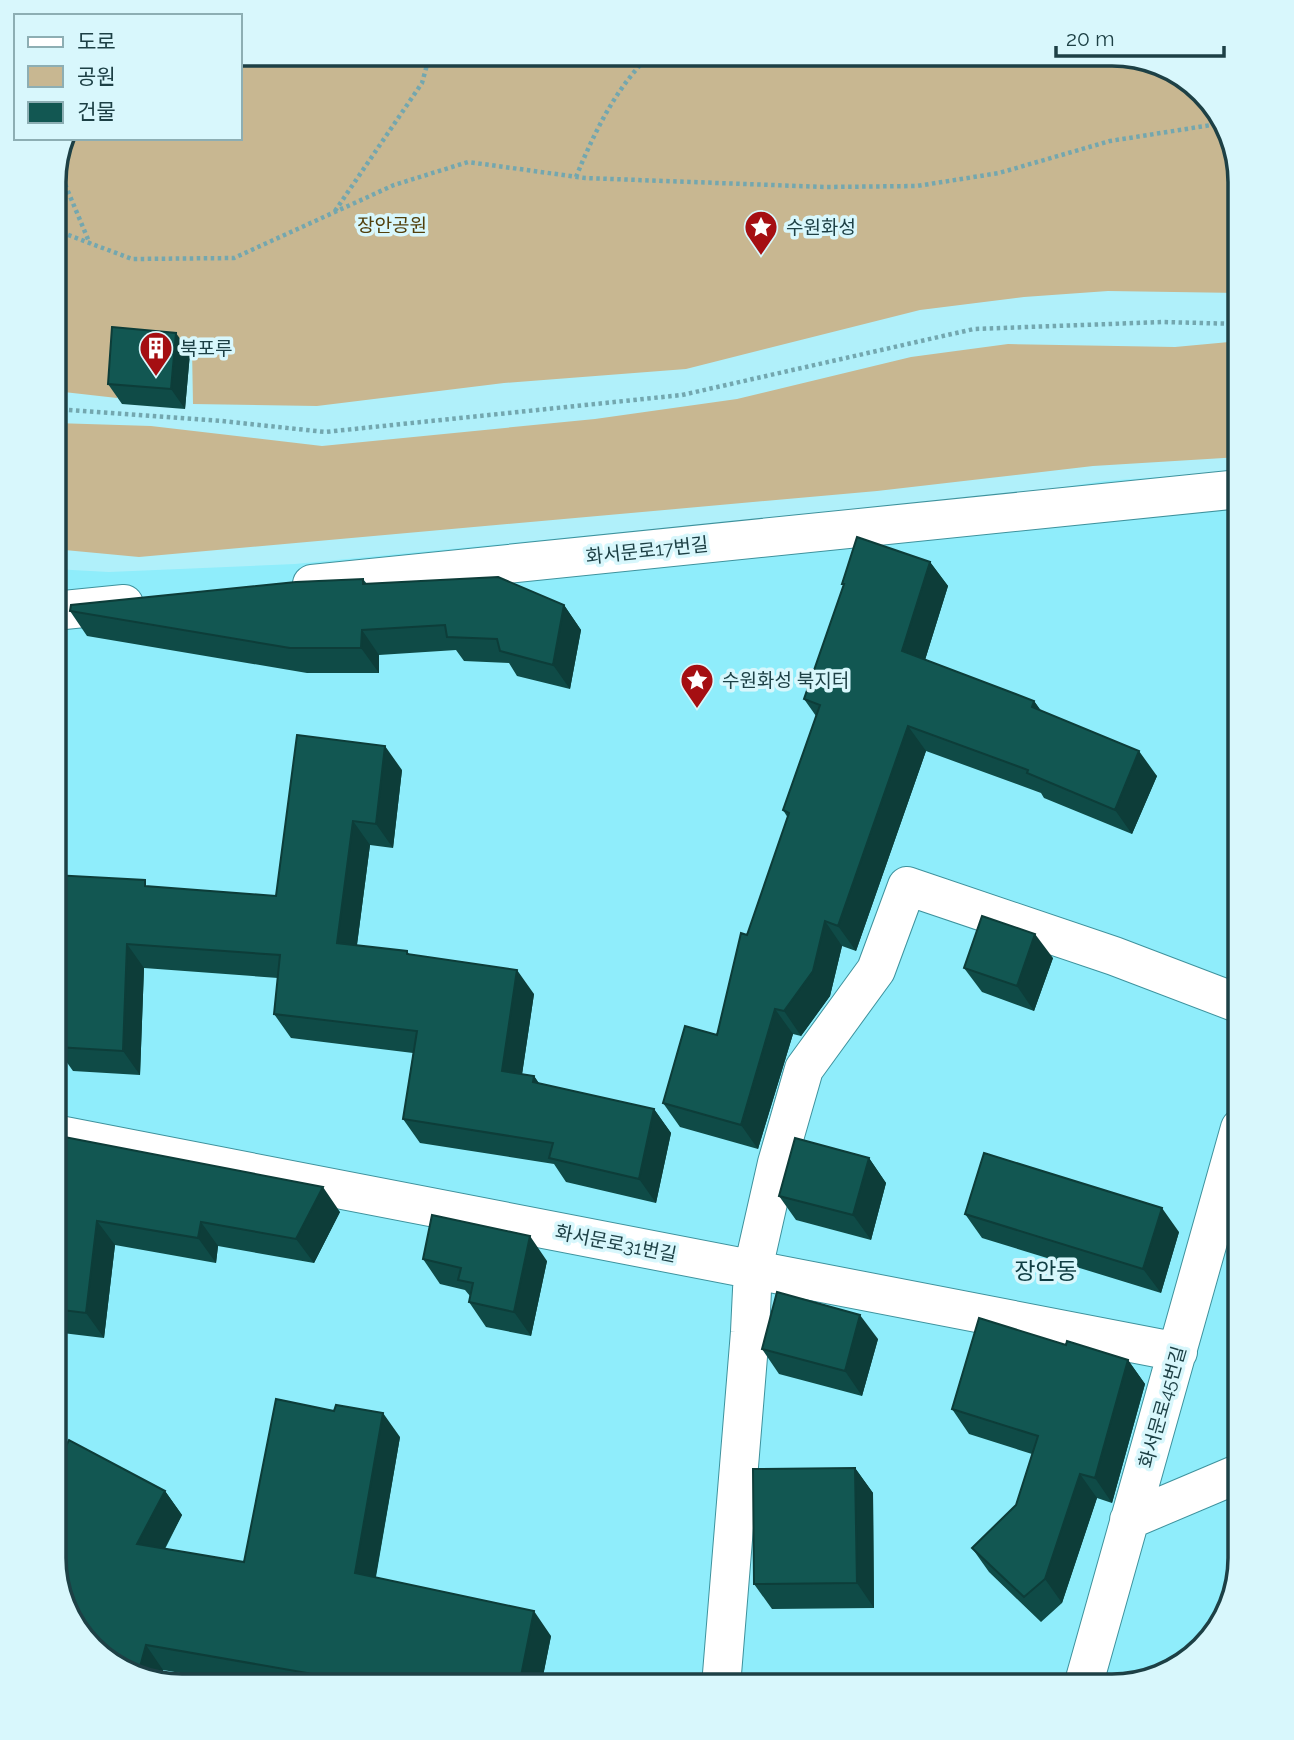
<svg xmlns="http://www.w3.org/2000/svg" width="1294" height="1740" viewBox="0 0 1294 1740" font-family="Raleway,'Noto Sans KR',sans-serif">
	<rect width="100%" height="100%" fill="#b0f0fa"/>
	<path fill="#8fedfb" d="M1240 471V1558L1222 1622 1176 1668 1112 1686 175 1685 118 1668 54 1557V569L109 572 295 564 687 526 912 509 1105 481Z"/>
	<path fill="#c8b791" d="M240 54 1119 55 1176 72 1222 118 1240 183V293L1108 291 1024 297 920 310 686 369 504 383 317 406 193 404 192 349 123 344 117 398 55 391V174L64 138H240Z
		M1240 341V457L1093 466 877 491 139 557 54 549 55 423 151 426 322 446 595 419 737 399 911 357 1008 344 1175 347Z"/>
	<g fill="none" stroke-linecap="round" stroke-linejoin="round">
		<defs>
			<path id="minor" d="M312 584 1240 489
				M54 611 124 604
				M54 1134 1178 1352
				M1129 1520 1240 1473
				M721 1686 750 1332 753 1269 777 1163 804 1069 876 970 907 886 1114 956 1240 1004
				M1083 1686 1240 1128"/>
		</defs>
		<use href="#minor" stroke="#3e929d" stroke-width="40"/>
		<path stroke="#73a7af" stroke-width="4.5" stroke-dasharray="3.5 3.5" stroke-linecap="butt" d="M57 165 90 244
			M576 177C594 133 616 87 651 54
			M335 211 422 83 430 54
			M55 230 132 259 234 258 394 185 468 162 585 178 825 187 917 186 999 173 1110 141 1224 123
			M55 409 222 421 325 432 682 395 974 329 1163 322 1240 324"/>
		<use href="#minor" stroke="#fff" stroke-width="38"/>
	</g>
	<path fill="#0f4b47" d="M190 353 185 409 122 404 108 384Z
		M930 562 948 586 925 660 1034 701 1041 711 1157 776 1132 834 1044 798 1041 793 926 751 856 951 842 946 830 996 801 1036 793 1034 758 1149 680 1127 663 1103 717 1035 747 935 788 818 783 810 816 716 804 699 844 586 842 584Z
		M363 579 367 584 564 605 581 630 570 689 517 676 509 663 464 661 456 650 379 655V673H307L87 636 70 611Z
		M1240 584V678L1235 671Z
		M402 770 393 848 370 845 357 945 407 951 409 954 534 994 522 1074 534 1076 539 1084 654 1109 671 1133 656 1203 566 1182 554 1164 420 1143 403 1119 413 1053 291 1038 274 1014 278 978 144 968 140 1075 73 1071 56 1047 58 1010H54V875L149 887 276 896Z
		M1053 958 1034 1011 982 992 964 968Z
		M54 1135 340 1212 314 1263 218 1246 216 1263 115 1245 104 1338 54 1332Z
		M869 1158 886 1183 871 1240 796 1220 779 1196Z
		M965 1214 1179 1232 1161 1293 982 1238Z
		M423 1259 547 1261 531 1336 486 1327 469 1302 470 1296 465 1290 440 1284Z
		M878 1339 862 1396 779 1374 762 1349Z
		M1066 1345 1128 1360 1145 1384 1112 1503 1097 1498 1062 1603 1041 1622 989 1572 972 1548 1016 1505 1032 1454 969 1434 952 1409Z
		M400 1437 376 1577 551 1636 541 1686H256L163 1670 160 1681 60 1458 165 1491 182 1515 165 1549 244 1562Z
		M855 1468 873 1493 874 1608 772 1609 754 1584Z"/>
	<path fill="#0d3d39" d="M176 333 190 353 185 409 171 389Z
		M930 562 948 586 920 676 902 651Z
		M564 605 581 630 570 689 553 665Z
		M362 630 379 655V673L361 648Z
		M1034 701 1052 726 1032 707Z
		M908 726 926 751 856 951 838 926Z
		M385 746 402 770 393 848 376 824Z
		M1139 751 1157 776 1132 834 1115 810Z
		M353 821 370 845 354 967 337 943Z
		M825 921 842 946 830 996 801 1036 784 1011Z
		M1035 934 1053 958 1034 1011 1017 986Z
		M127 944 144 968 140 1075 123 1051Z
		M517 970 534 994 519 1095 502 1071Z
		M775 1009 793 1034 758 1149 741 1125Z
		M534 1076 551 1100 533 1082Z
		M654 1109 671 1133 656 1203 639 1179Z
		M869 1158 886 1183 871 1240 853 1215Z
		M323 1187 340 1212 314 1263 296 1239Z
		M1162 1208 1179 1232 1161 1293 1143 1269Z
		M97 1221 115 1245 104 1338 86 1313Z
		M201 1222 218 1246 216 1263 198 1238Z
		M530 1236 547 1261 531 1336 514 1312Z
		M860 1315 878 1339 862 1396 845 1371Z
		M1128 1360 1145 1384 1112 1503 1095 1478Z
		M383 1413 400 1437 372 1597 355 1573Z
		M855 1468 873 1493 874 1608 857 1583Z
		M1080 1474 1097 1498 1062 1603 1045 1579Z
		M165 1491 182 1515 154 1568 137 1544Z
		M534 1611 551 1636 541 1686H519Z
		M146 1645 163 1670 160 1681 138 1674Z"/>
	<path fill="#125752" stroke="#0d3d39" stroke-width="2" d="M112 327 176 333 171 389 108 384Z
		M857 537 930 562 902 651 1034 701 1032 707 1139 751 1115 810 1027 773 1028 770 908 726 838 926 825 921 813 971 784 1011 775 1009 741 1125 663 1103 685 1026 717 1035 741 933 747 935 789 813 783 810 820 705 804 699 844 584H842Z
		M498 577 564 605 553 665 500 651 497 639 447 637 445 625 362 630 361 648H290L70 611 71 605 296 582 363 579V584Z
		M1237 584H1240V671H1235Z
		M297 735 385 746 376 824 353 821 337 943 407 951V954L517 970 502 1071 534 1076 533 1082 654 1109 639 1179 549 1158 553 1143 403 1119 417 1031 274 1014 280 955 127 944 123 1051 56 1047 59 986H54V875L145 880V886L276 896Z
		M982 916 1035 934 1017 986 964 968Z
		M54 1135 323 1187 296 1239 201 1222 198 1238 97 1221 86 1313 54 1309Z
		M795 1138 869 1158 853 1215 779 1196Z
		M984 1153 1162 1208 1143 1269 965 1214Z
		M432 1215 530 1236 514 1312 469 1302 473 1283 458 1280 461 1268 423 1259Z
		M777 1292 860 1315 845 1371 762 1349Z
		M979 1318 1066 1345 1067 1341 1128 1360 1095 1478 1080 1474 1045 1579 1024 1597 972 1548 1016 1505 1038 1436 952 1409Z
		M276 1399 334 1411 336 1405 383 1413 355 1573 534 1611 519 1686H327L330 1677 146 1645 138 1674 118 1668 72 1622 54 1557V1452L60 1458 69 1440 165 1491 137 1544 244 1562Z
		M855 1468 857 1583 754 1584 753 1469Z"/>
	<defs>
		<symbol id="sight-pin" viewBox="-11 -11 22 30"><path d="M0 17L-7.5 6A9.5 9.5 0 1 1 7.5 6Z" fill="#a50f12" stroke="#d8f7fc"/><path d="M0-6L1.8-2.2L6-1.7L2.9 1.2L3.7 5.4L0 3.3L-3.7 5.4L-2.9 1.2L-6-1.7L-1.8-2.2Z" fill="#fff"/></symbol>
		<symbol id="building-pin" viewBox="-11 -11 22 30"><path d="M0 17L-7.5 6A9.5 9.5 0 1 1 7.5 6Z" fill="#a50f12" stroke="#d8f7fc"/><path d="M-4-6H4V6H1V3H-1V6H-4ZM-2.5-4.3h1.7v1.8h-1.7ZM.8-4.3h1.7v1.8H.8ZM-2.5-1h1.7V.8h-1.7ZM.8-1h1.7V.8H.8Z" fill="#fff"/></symbol>
	</defs>
	<g fill-rule="evenodd">
		<use href="#sight-pin" x="742" y="208" width="38" height="52"/>
		<use href="#building-pin" x="137" y="329" width="38" height="52"/>
		<use href="#sight-pin" x="678" y="661" width="38" height="52"/>
	</g>
	<g text-anchor="middle" stroke-width="7" stroke-linejoin="round" paint-order="stroke">
		<g font-size="19" fill="#523f0b" stroke="#d8f7fc">
			<text x="392" y="232">장안공원</text>
		</g>
		<g font-size="19" fill="#1d4045" stroke="#d8f7fc" text-anchor="start">
			<text x="786" y="234">수원화성</text>
			<text x="180" y="355">북포루</text>
			<text x="722" y="687">수원화성 북지터</text>
		</g>
		<g font-size="19" fill="#1d4045" stroke="#d8f7fc">
			<text transform="translate(647 550) rotate(-6)" y="7">화서문로17번길</text>
			<text transform="translate(616 1243) rotate(11)" y="7">화서문로31번길</text>
			<text transform="translate(1162 1407) rotate(-74)" y="7">화서문로45번길</text>
		</g>
		<g font-size="23" fill="#0f3d43" stroke="#d8f7fc">
			<text x="1046" y="1279">장안동</text>
		</g>
	</g>
	<path d="M0 0H1294V1740H0ZM182 66H1112A116 116 0 0 1 1228 182V1558A116 116 0 0 1 1112 1674H182A116 116 0 0 1 66 1558V182A116 116 0 0 1 182 66Z" fill="#d8f7fc" fill-rule="evenodd"/>
	<path fill="none" stroke="#1d4045" stroke-width="3.5" d="M182 66H1112A116 116 0 0 1 1228 182V1558A116 116 0 0 1 1112 1674H182A116 116 0 0 1 66 1558V182A116 116 0 0 1 182 66Z"/>
	<rect x="14" y="14" width="228" height="126" fill="#d8f7fc" stroke="#8daeb3" stroke-width="2"/>
	<rect x="28" y="37" width="35" height="10" fill="#ffffff" stroke="#8daeb3" stroke-width="2"/>
	<text x="77" y="49" font-size="21" fill="#1d4045">도로</text>
	<rect x="28" y="66" width="35" height="21" fill="#c8b791" stroke="#8daeb3" stroke-width="2"/>
	<text x="77" y="84" font-size="21" fill="#1d4045">공원</text>
	<rect x="28" y="102" width="35" height="21" fill="#125752" stroke="#8daeb3" stroke-width="2"/>
	<text x="77" y="119" font-size="21" fill="#1d4045">건물</text>
	<path d="M1056 46v10h168v-10" fill="none" stroke="#1d4045" stroke-width="3.5"/>
	<text x="1066" y="46" font-size="21" fill="#1d4045" stroke="#d8f7fc" stroke-width="5" paint-order="stroke">20 m</text>
</svg>
